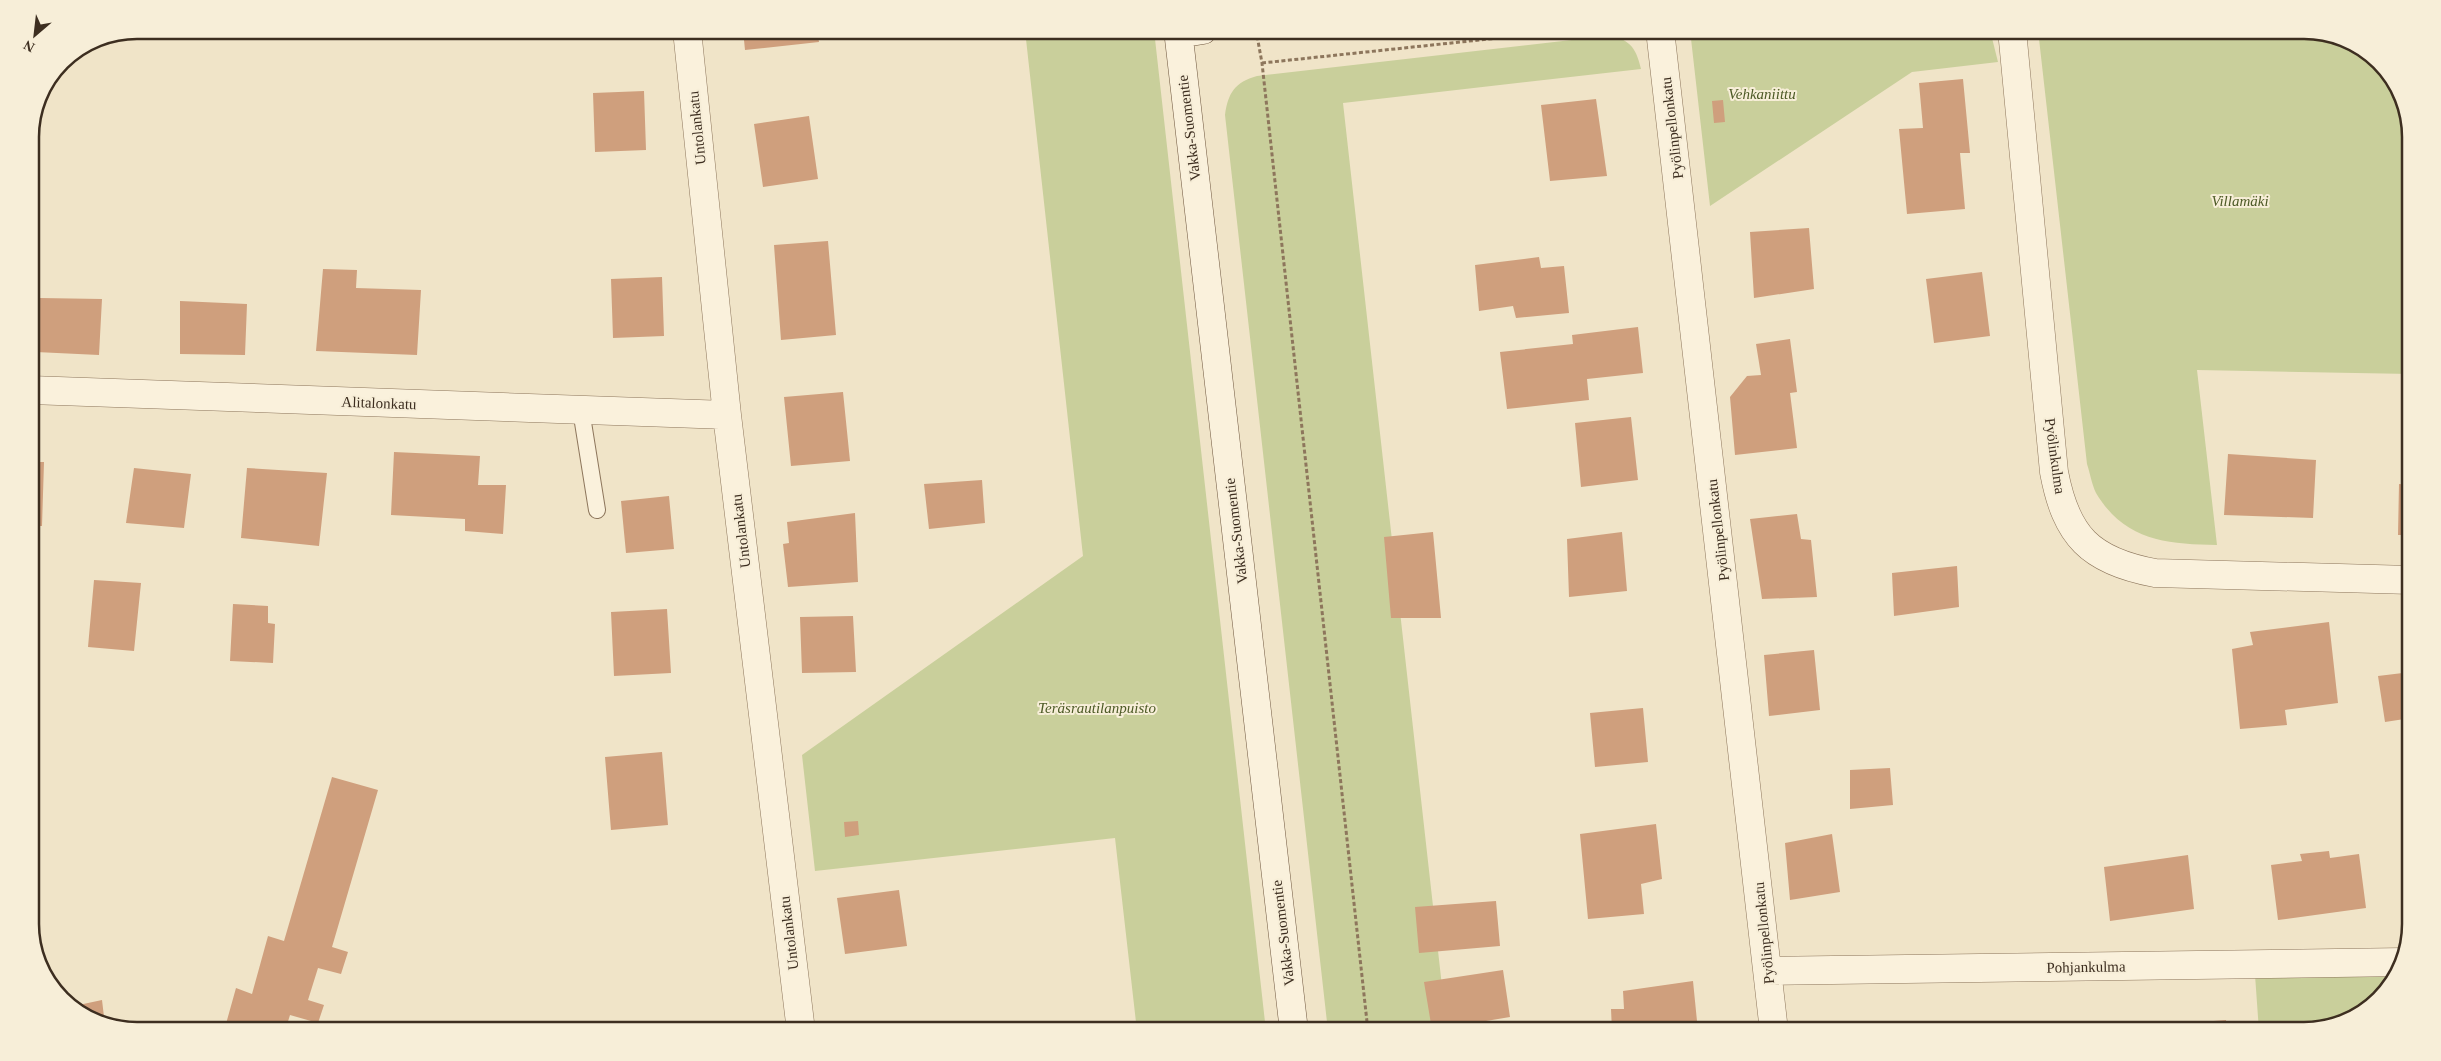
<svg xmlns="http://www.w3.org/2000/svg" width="2441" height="1061" viewBox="0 0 2441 1061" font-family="'Times New Roman',serif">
	<rect width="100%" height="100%" fill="#f0e4c8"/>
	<path fill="#c9cf9b" d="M1025 30H1154L1266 1031H1137L1115 838 815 871 802 755 1083 556Z
		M1690 30H1990L1998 62 1912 72 1710 206Z
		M2038 30H2304L2345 38 2393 77 2411 130V374L2197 370 2217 545C2166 544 2125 541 2096 493 2092 485 2090 473 2087 464Z
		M1606 36C1629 38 1636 47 1641 69L1343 103 1447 1031H1328L1225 115C1228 93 1235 82 1257 76Z
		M2396 974 2364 1013 2304 1031H2259L2255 975Z"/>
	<path fill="#cf9f7d" d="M743 30H817L819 42 745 50Z
		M1963 79 1970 153H1960L1965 209 1907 214 1899 129 1923 128 1919 83Z
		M644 91 646 150 595 152 593 93Z
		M1596 99 1607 176 1550 181 1541 105Z
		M1723 100 1725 122 1714 123 1712 101Z
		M809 116 818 179 763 187 754 124Z
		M1809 228 1814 289 1754 298 1750 232Z
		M828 241 836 335 781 340 774 245Z
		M1539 257 1541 268 1564 266 1569 313 1516 318 1513 306 1479 311 1475 265Z
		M323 269 357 270 356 288 421 290 417 355 316 351Z
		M1982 272 1990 336 1934 343 1926 279Z
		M662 277 664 336 613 338 611 279Z
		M40 298 102 299 99 355 36 352Z
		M180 301 247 304 245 355 180 354Z
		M1638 327 1643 373 1587 379 1589 400 1507 409 1500 352 1573 344 1572 335Z
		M1790 339 1797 392 1790 393 1797 448 1735 455 1730 397 1747 376 1761 375 1756 344Z
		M843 392 850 461 791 466 784 397Z
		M1631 417 1638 480 1581 487 1575 423Z
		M394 452 480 456 478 485H506L503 534 465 531V519L391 515Z
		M2228 454 2316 460 2313 518 2224 515Z
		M30 462H44L42 526H30Z
		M134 468 191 474 184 528 126 523Z
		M247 468 327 473 319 546 241 538Z
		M982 480 985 523 929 529 924 484Z
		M2399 484 2411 485V535H2398Z
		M669 496 674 549 626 553 621 501Z
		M855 513 858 582 788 587 783 544 789 543 787 522Z
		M1797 514 1801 539 1811 540 1817 597 1762 599 1750 519Z
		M1433 532 1441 618H1391L1384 537Z
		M1622 532 1627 591 1569 597 1567 539Z
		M1957 566 1959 607 1894 616 1892 573Z
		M94 580 141 583 134 651 88 647Z
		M233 604 268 606V623L275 624 273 663 230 661Z
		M667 609 671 673 614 676 611 612Z
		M853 616 856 672 802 673 800 617Z
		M2329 622 2338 703 2285 710 2287 725 2240 729 2232 649 2253 645 2250 632Z
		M1814 650 1820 710 1769 716 1764 655Z
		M2411 672V718L2385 722 2378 676Z
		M1643 708 1648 762 1595 767 1590 713Z
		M662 752 668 825 611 830 605 757Z
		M1890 768 1893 805 1850 809V770Z
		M332 777 378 790 332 947 348 952 341 974 318 968 308 1000 324 1005 318 1023 290 1015 285 1031H224L236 988 252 994 268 936 284 941Z
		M858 821 859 835 845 837 844 822Z
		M1656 824 1662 879 1641 884 1644 914 1588 919 1580 834Z
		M1832 834 1840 892 1790 900 1785 843Z
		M2329 851 2330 858 2359 854 2366 908 2278 920 2271 865 2302 861 2300 854Z
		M2188 855 2194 909 2110 921 2104 867Z
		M899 890 907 946 845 954 837 898Z
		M1496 901 1500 946 1419 953 1415 907Z
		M1503 970 1510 1017 1432 1030 1424 982Z
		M1693 981 1698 1031H1612L1611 1009H1624L1623 991Z
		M102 1000 105 1025 96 1023 74 1006Z
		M2226 1020 2227 1031H2176V1024Z"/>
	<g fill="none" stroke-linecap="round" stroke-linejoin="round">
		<defs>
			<path id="lane" d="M581 410 597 510"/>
			<path id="street" d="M687 30 727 415 801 1031
				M1660 30 1774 1031
				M2012 30 2054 472C2066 536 2090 561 2155 573L2411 580
				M30 390 727 415
				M1768 971 2403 962"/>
			<path id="secondary" d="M1178 30 1294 1031
				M1178 34 1203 30"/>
		</defs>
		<use href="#lane" stroke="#8d765c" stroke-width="18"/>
		<use href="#street" stroke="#8d765c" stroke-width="29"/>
		<use href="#secondary" stroke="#6f573f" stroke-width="29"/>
		<path stroke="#8d765c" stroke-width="3" stroke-dasharray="4 2.5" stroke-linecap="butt" d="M1256 30 1262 63 1368 1031
			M1262 63 1574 30"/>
		<use href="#lane" stroke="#faf1dc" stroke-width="16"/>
		<use href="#street" stroke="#faf1dc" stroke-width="28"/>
		<use href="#secondary" stroke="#faf1dc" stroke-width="28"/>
	</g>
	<g text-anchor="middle" stroke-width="4" stroke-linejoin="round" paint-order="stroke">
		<g font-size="15" font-style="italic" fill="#4d5a26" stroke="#f7eed8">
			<text x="1762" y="99">Vehkaniittu</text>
			<text x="2240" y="206">Villamäki</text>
			<text x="1097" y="713">Teräsrautilanpuisto</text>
		</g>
		<g font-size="15" fill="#3d2e20" stroke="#f7eed8">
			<text transform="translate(697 128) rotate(-96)" y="5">Untolankatu</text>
			<text transform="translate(1189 128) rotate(-97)" y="5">Vakka-Suomentie</text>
			<text transform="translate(1672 128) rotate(-97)" y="5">Pyölinpellonkatu</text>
			<text transform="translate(379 403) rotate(2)" y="5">Alitalonkatu</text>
			<text transform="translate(2055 456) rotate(82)" y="5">Pyölinkulma</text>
			<text transform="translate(1718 530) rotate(-97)" y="5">Pyölinpellonkatu</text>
			<text transform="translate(741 531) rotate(-97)" y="5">Untolankatu</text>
			<text transform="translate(1236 531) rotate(-97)" y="5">Vakka-Suomentie</text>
			<text transform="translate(789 933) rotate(-97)" y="5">Untolankatu</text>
			<text transform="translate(1283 933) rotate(-97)" y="5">Vakka-Suomentie</text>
			<text transform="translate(1764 933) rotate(-96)" y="5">Pyölinpellonkatu</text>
			<text transform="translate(2086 967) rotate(-1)" y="5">Pohjankulma</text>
		</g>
	</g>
	<path d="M0 0H2441V1061H0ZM137 39H2304A98 98 0 0 1 2402 137V924A98 98 0 0 1 2304 1022H137A98 98 0 0 1 39 924V137A98 98 0 0 1 137 39Z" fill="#f7eed8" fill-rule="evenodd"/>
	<path fill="none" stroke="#3d2e20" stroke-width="2.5" d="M137 39H2304A98 98 0 0 1 2402 137V924A98 98 0 0 1 2304 1022H137A98 98 0 0 1 39 924V137A98 98 0 0 1 137 39Z"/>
	<g transform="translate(35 35) rotate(208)" stroke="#f7eed8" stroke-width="4" paint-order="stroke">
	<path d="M0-4L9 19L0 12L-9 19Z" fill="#3d2e20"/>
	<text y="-8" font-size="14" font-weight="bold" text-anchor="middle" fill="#3d2e20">N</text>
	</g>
</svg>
